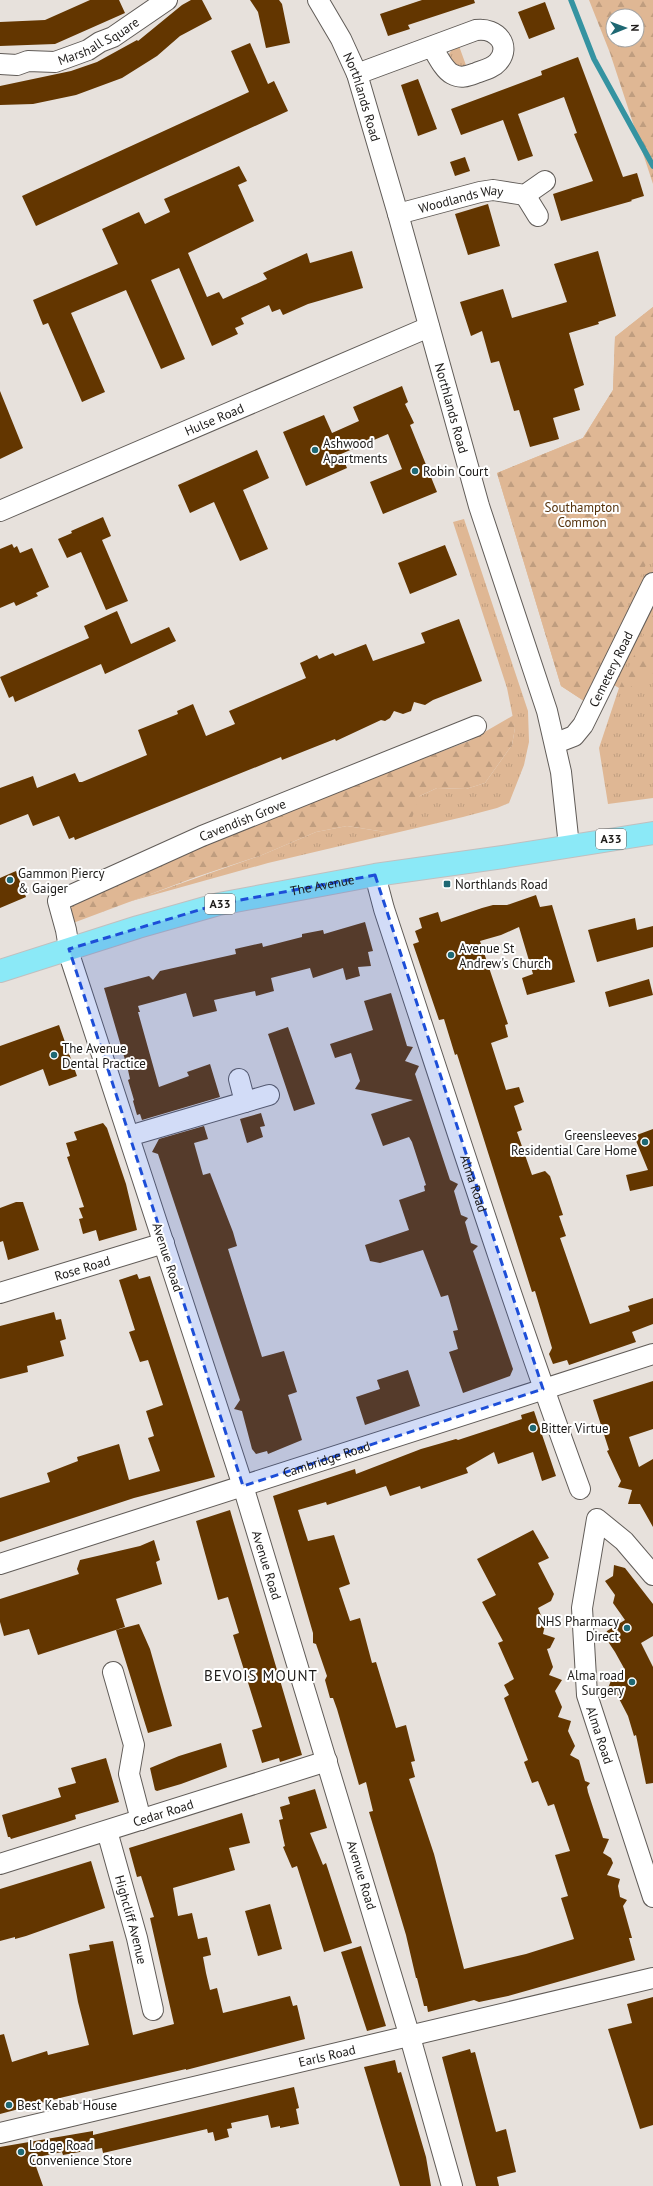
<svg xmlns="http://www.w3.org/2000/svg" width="653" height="2186" viewBox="0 0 653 2186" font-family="'PT Sans',sans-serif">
	<defs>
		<pattern id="grass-tufts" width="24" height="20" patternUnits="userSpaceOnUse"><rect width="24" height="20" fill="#dfb794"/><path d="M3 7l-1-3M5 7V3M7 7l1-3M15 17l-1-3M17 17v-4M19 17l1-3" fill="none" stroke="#bf9d7f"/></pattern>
		<pattern id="forest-firs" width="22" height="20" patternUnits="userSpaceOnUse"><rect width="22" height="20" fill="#dfb794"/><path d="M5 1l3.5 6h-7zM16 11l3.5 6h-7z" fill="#bf9d7f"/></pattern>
	</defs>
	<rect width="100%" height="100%" fill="#e7e1dc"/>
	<path fill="url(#grass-tufts)" d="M459 46 467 68 457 67 448 56 452 49Z
		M653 307V798L608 804 599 748 619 688 595 674 584 701 561 686 497 473 583 438 613 390 615 337Z
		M464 519 528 711 529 742 524 765 509 803 497 808 463 817 268 863 128 902 262 855 316 832 347 826 385 832 420 796 437 788 466 789 485 783 512 745 515 728 507 688 453 522Z"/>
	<path fill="url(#forest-firs)" fill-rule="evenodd" d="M589 0H653V184L610 53ZM613 16H637V40H613Z
		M653 307V549L584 701 561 686 497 473 583 438 613 390 615 337Z
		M653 615V673L627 689 619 688Z
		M514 715 515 728 512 745 485 783 466 789 437 788 420 796 409 826 385 832 347 826 316 832 262 855 196 877 73 923 70 914 73 900 281 813 469 741Z"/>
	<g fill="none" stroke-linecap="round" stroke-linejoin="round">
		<path stroke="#3593a1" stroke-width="5.5" d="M571 0 594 59 653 166"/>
	</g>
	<path fill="#633600" d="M90 0H119L125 13 55 44 0 46V22L45 20Z
		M191 0H202L212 19 180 36 157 56 122 78 76 95 33 104 0 105V86L71 71 97 62 137 40 138 41 182 5Z
		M250 0H279L282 4 290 43 266 48 258 12Z
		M422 0H474L475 3 408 25 410 29 388 36 380 14Z
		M545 2 555 29 529 39 518 12Z
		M250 43 268 84 274 81 288 111 36 226 22 196 249 92 231 51Z
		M578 57 623 177 637 173 644 196 631 200 632 201 561 221 553 194 593 181 574 134 577 133 564 97 518 114 533 156 518 161 503 120 461 135 451 109 542 75 541 71Z
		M418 79 437 129 418 136 401 85Z
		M465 157 470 171 455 176 450 162Z
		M239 166 247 181 238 185 254 221 188 253 207 297 219 292 223 299 267 279 263 273 307 253 310 263 352 251 363 288 308 304 283 315 280 309 272 312 269 305 241 318 244 324 235 328 238 334 212 346 179 268 151 280 185 359 161 369 126 290 71 313 105 392 82 402 48 323 43 325 33 300 118 264 102 229 139 212 145 224 170 212 164 199Z
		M488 204 500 246 468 255 455 214Z
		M598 251 616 316 598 322 599 324 569 333 584 385 574 389 580 410 553 418 559 439 530 447 519 410 514 411 499 361 491 363 482 331 471 336 460 302 503 289 512 318 567 302 554 264Z
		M402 386 408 402 405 404 414 423 410 425 437 492 383 514 370 482 402 469 388 434 341 454 347 468 306 486 283 432 324 415 332 433 359 421 353 407Z
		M0 391 23 448 0 459Z
		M257 450 269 478 243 490 268 549 240 561 214 502 190 513 178 485Z
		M103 517 111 536 102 540 128 601 106 610 81 552 67 558 58 539 72 533 71 531Z
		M12 544 14 548 17 546 20 553 32 548 49 587 36 593 38 596 16 606 14 602 0 608V549Z
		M445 545 457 575 410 594 398 563Z
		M117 611 131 644 169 627 176 641 105 674 101 664 15 702 13 696 9 698 0 677 89 638 84 626Z
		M459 619 482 681 433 700 425 705 414 702 411 711 403 714 394 711 390 718 385 721 381 720 336 741 335 739 282 760 281 757 75 840 74 837 69 839 59 816 33 826 28 814 0 825V788L33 776 37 788 75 773 79 782H82L147 755 138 730 178 714 177 711 193 704 206 736 235 724 229 711 306 678 300 663 317 655 319 659 333 653 335 656 366 644 373 661 425 643 421 633Z
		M16 871 26 897 0 908V878Z
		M536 895 540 907 552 905 575 982 527 995 522 978 533 974 519 927 501 935 480 941 508 1024 505 1025 508 1037 491 1043 506 1090 519 1087 524 1102 514 1106 522 1130 517 1132 532 1175 545 1171 550 1176 563 1215 559 1216 566 1236 560 1238 590 1324 630 1311 628 1306 653 1298V1324L632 1332 636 1342 569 1365 567 1360 553 1364 549 1354 552 1348 535 1291 532 1292 457 1054 455 1055 444 1019 439 1020 413 944 419 942 415 931 422 928 419 918 438 912 441 922 482 908 493 905H507Z
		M635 918 637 930 653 926V947L597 962 588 930Z
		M365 922 373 951 368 952 371 966 358 967 360 976 346 980 343 968 313 978 310 968 271 978 274 991 256 996 255 991 214 1000 217 1011 193 1017 186 993 138 1006 140 1012H138L159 1087 189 1076 187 1072 210 1064 220 1097 142 1120 140 1114 137 1115 133 1101 134 1100 128 1080 130 1079 128 1070 104 988 149 976 153 980 160 971 236 954 235 949 262 943 263 947 302 937V934L323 930 324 934Z
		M649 979 653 995 609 1007 605 992Z
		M391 993 407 1046 413 1047 405 1061 419 1066 415 1074 450 1180 458 1184 454 1191 461 1215 468 1218 465 1222 471 1243 478 1246 473 1251 513 1369 510 1376 463 1393 449 1352 458 1349 453 1331 458 1330 448 1295 441 1297 423 1250 380 1263 370 1261 365 1245 409 1230 399 1200 425 1191 424 1186 426 1185 412 1142 409 1137 383 1146 371 1114 413 1100 355 1089 360 1081 351 1053 335 1058 330 1044 373 1030 364 1001Z
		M59 1025 77 1076 49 1086 43 1069 0 1086V1046Z
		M288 1027 315 1104 294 1111 268 1034Z
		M261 1113 265 1126 260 1127 263 1137 247 1143 240 1119Z
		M103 1123 107 1128 126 1184 137 1230 99 1241 96 1230 83 1234 79 1219 83 1218 79 1208 84 1207 67 1157 70 1156 66 1143 77 1140 74 1132Z
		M204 1126 208 1139 194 1143 203 1175 210 1173 233 1232 237 1246 228 1249 262 1357 284 1351 297 1392 288 1395 302 1440 268 1454 267 1451 256 1454 252 1449 242 1411 234 1409 240 1400 158 1154 152 1152 159 1139Z
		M653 1129V1186L630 1191 626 1175 648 1170 634 1136Z
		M16 1202H23L39 1250 8 1260 3 1241 0 1242V1208Z
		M137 1274 139 1279 150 1276 215 1477 134 1498 0 1542V1498L50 1482 47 1473 78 1461 77 1457 119 1444 129 1480 160 1471 148 1438 154 1436 146 1411 163 1405 148 1360 140 1362 129 1332 135 1330 119 1280Z
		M54 1312 56 1320 61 1319 66 1339 60 1341 64 1356 27 1366 28 1372 0 1379V1326Z
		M408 1370 420 1406 365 1425 356 1397 380 1389 377 1380Z
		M653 1381V1429L629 1437 639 1467 653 1459V1527L640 1504H628L632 1490 618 1487 621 1481 607 1451 609 1450 593 1400Z
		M534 1411 556 1476 542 1481 533 1452 498 1464 494 1452 466 1468 468 1473 421 1489 420 1486 390 1496 386 1486 327 1505 326 1502 298 1510 308 1541 334 1535 350 1584 339 1588 350 1621 360 1618 372 1663 376 1662 396 1728 406 1725 415 1761 411 1762 415 1777 409 1779 434 1854 464 1969 526 1954 574 1939 561 1898 568 1896 555 1855 570 1851 554 1804 548 1806 538 1781 532 1783 524 1762 528 1760 504 1698 509 1695 504 1685 514 1679 498 1643 503 1641 482 1602 496 1595 477 1559 533 1530 549 1558 538 1563 554 1594 551 1601 538 1608 545 1625 543 1634 555 1638 550 1648 547 1649 553 1667 549 1675 562 1680 555 1691 562 1707 558 1717 571 1721 568 1731 575 1746 570 1755 579 1760 585 1781 590 1783 587 1787 588 1792 603 1838 609 1839 603 1853 611 1858 613 1863 607 1875 620 1879 618 1886 620 1897 627 1900 623 1906 632 1938H629L635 1960 508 1996 479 2002 474 2000 428 2012 427 2006H424L417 1978H416L406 1935 369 1812 373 1811 366 1782 359 1785 337 1709 333 1698H330L325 1680 327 1676 316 1644 313 1643V1633L273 1496 355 1469 356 1474 421 1449 456 1439 458 1440 522 1419 521 1415Z
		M230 1510 302 1755 280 1762 279 1758 262 1763 252 1730 262 1727 233 1635 239 1633 228 1597 218 1600 196 1521Z
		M154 1540 160 1560 156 1562 162 1584 116 1599 125 1627 38 1655 29 1629 4 1636 0 1622V1599L79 1574 77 1569 80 1560 140 1546Z
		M614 1565 625 1568 653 1604V1636L641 1643 653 1667V1783L646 1784 636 1735 634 1736 628 1716 614 1689 608 1688 613 1676 625 1670 615 1652 605 1637 607 1631 625 1620 613 1603 615 1595 605 1581 613 1576Z
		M139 1624 150 1649 172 1726 148 1733 116 1630Z
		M221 1743 227 1767 181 1784 157 1791 155 1790 150 1768 179 1756Z
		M106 1758 119 1802 75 1815 76 1819 67 1822 11 1839 10 1837H8L2 1815 61 1797 58 1788 76 1783 71 1768Z
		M315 1789 327 1828 310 1833 323 1865 326 1863 352 1943 324 1952 297 1866 292 1868 283 1847 285 1846 279 1820 283 1819 280 1807 290 1804 288 1797Z
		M242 1813 250 1843 229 1848 235 1870 173 1888 178 1916 192 1913 198 1939 207 1937 211 1955 203 1957 206 1973 210 1990 217 1988 223 2013 290 1996 293 2006 297 2005 305 2039 186 2070V2069L64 2097 0 2114V2035L4 2034 12 2062 47 2051 48 2055 89 2045 78 2002 69 1954 90 1950 89 1945 113 1941 133 2035 174 2024 150 1918 154 1917 141 1876 137 1877 129 1848Z
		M91 1861 105 1908 26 1936 15 1939V1937L0 1941V1889Z
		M270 1904 282 1949 258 1956 245 1911Z
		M361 1946 386 2026 367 2031 341 1952Z
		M653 1997V2125L640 2129 608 2029 632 2023 627 2004Z
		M470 2049 471 2053 475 2052 496 2132 506 2129 516 2172 497 2177 499 2186H476L442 2057Z
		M395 2060 398 2073 401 2072 426 2157 431 2186H400L364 2067Z
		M294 2087 299 2108 296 2109 299 2124 280 2128V2126L271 2128 268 2115 231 2123 232 2128 227 2129 229 2137 215 2141 213 2132 208 2133 207 2129 103 2153 102 2148 63 2155 62 2152 33 2158 43 2186H0V2147L93 2131V2135Z"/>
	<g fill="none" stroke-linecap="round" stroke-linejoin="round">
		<defs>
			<g id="minor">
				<path id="s1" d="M318 0 341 39 357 74 398 214 479 506 547 711 561 772 569 846"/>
				<path id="s2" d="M0 64 17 65 28 61 55 62 88 50 100 42 113 37 167 0"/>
				<path d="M357 74 476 30C497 27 512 46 498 62 493 68 484 70 476 73 468 76 461 79 452 74 444 70 437 55 432 47"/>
				<path d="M525 195 538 216"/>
				<path id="s3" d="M398 214 480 192 493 190 525 195 545 181"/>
				<path id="s4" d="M0 511 429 327"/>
				<path id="s5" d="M556 743 574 736 583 725 653 583"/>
				<path id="s6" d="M375 875 384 909C448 1103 510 1298 580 1489"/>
				<path d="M239 1079 245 1102"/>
				<path d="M129 1136 269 1095"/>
				<path id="s7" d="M0 1293 164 1243"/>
				<path id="s8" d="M0 1564 653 1354"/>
				<path id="s9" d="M653 1575 624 1541 597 1519 582 1608 587 1695 653 1897"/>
				<path d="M113 1672 134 1745 129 1774 141 1820"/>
				<path id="s10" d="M107 1831 137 1938 153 2010"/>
				<path id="s11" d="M0 1864 327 1761"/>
				<path id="s12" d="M0 2133 653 1978"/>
				<path id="s13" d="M452 2186 410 2037 243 1486 71 960 66 930 58 901 202 836 476 726"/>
			</g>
			<g id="major">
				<path id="s14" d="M0 971 138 927 219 904 375 875 503 857 653 833"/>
			</g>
		</defs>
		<use href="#minor" stroke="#615c58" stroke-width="22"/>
		<use href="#major" stroke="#c0bfbf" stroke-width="24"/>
		<use href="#minor" stroke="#fff" stroke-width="20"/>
		<use href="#major" stroke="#8be9f7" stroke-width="22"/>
	</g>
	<path fill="#1d4ed8" fill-opacity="0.2" stroke="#1d4ed8" stroke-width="3" stroke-dasharray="8 5" stroke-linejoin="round" d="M375 875 543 1389 243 1486 69 949 219 904Z"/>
	<g fill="#1e6873" stroke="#fff" stroke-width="1.5">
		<circle cx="315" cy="450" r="4"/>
		<circle cx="415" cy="471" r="4"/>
		<circle cx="10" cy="880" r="4"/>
		<rect x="443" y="880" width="8" height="8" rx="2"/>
		<circle cx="451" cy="955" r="4"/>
		<circle cx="54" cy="1055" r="4"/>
		<circle cx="645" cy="1142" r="4"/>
		<circle cx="533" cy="1428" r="4"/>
		<circle cx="627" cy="1628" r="4"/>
		<circle cx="632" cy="1682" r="4"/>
		<circle cx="9" cy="2105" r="4"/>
		<circle cx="21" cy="2152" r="4"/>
	</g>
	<g text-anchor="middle" stroke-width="4" stroke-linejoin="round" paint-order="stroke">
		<g fill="#fff" stroke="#615f5e" stroke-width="1">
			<rect x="596" y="829" width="30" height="20" rx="3"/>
			<rect x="205" y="894" width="30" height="20" rx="3"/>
		</g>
		<g font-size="12" font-weight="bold" fill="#1d1b19">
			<text x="611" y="843">A33</text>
			<text x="220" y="908">A33</text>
		</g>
		<g font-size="13" fill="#1d1b19" stroke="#fff">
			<text dy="5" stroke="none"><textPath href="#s2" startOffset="104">Marshall Square</textPath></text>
			<text dy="5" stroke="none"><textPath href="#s1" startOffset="107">Northlands Road</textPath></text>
			<text dy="5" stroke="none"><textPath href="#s3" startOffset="65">Woodlands Way</textPath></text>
			<text dy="5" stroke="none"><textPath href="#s1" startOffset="431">Northlands Road</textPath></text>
			<text dy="5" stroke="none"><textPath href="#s4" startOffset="233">Hulse Road</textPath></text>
			<text dy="5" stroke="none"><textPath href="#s5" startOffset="96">Cemetery Road</textPath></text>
			<text dy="5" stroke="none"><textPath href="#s13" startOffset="1546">Cavendish Grove</textPath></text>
			<text dy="5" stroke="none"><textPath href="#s14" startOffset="334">The Avenue</textPath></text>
			<text dy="5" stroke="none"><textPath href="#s6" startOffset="324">Alma Road</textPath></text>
			<text transform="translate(168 1257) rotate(72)" y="5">Avenue Road</text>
			<text dy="5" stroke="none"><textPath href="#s7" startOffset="86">Rose Road</textPath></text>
			<text dy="5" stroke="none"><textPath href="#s8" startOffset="343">Cambridge Road</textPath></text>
			<text transform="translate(267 1565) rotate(73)" y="5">Avenue Road</text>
			<text dy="5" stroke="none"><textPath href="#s9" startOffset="299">Alma Road</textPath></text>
			<text dy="5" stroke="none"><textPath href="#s11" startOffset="171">Cedar Road</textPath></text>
			<text transform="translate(362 1875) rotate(73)" y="5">Avenue Road</text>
			<text dy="5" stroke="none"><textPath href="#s10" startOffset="92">Highcliff Avenue</textPath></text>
			<text dy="5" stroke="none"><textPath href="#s12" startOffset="336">Earls Road</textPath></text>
		</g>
		<g font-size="13" fill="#1d1b19" stroke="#fff" text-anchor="start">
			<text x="323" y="448">Ashwood<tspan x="323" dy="15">Apartments</tspan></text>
			<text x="423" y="476">Robin Court</text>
			<text x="18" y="878">Gammon Piercy<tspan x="18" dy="15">&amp; Gaiger</tspan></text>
			<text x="455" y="889">Northlands Road</text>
			<text x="459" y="953">Avenue St<tspan x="459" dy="15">Andrew's Church</tspan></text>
			<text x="62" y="1053">The Avenue<tspan x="62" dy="15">Dental Practice</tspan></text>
			<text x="637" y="1140" text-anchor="end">Greensleeves<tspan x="637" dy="15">Residential Care Home</tspan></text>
			<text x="541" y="1433">Bitter Virtue</text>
			<text x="619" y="1626" text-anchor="end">NHS Pharmacy<tspan x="619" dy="15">Direct</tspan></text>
			<text x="624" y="1680" text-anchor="end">Alma road<tspan x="624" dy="15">Surgery</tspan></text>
			<text x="17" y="2110">Best Kebab House</text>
			<text x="29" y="2150">Lodge Road<tspan x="29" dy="15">Convenience Store</tspan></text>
		</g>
		<g font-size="13" fill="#55320c" stroke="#fff">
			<text x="582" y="512">Southampton<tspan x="582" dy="15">Common</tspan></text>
		</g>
		<g font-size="15" letter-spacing="1" fill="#1d1b19" stroke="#fff">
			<text x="261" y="1681">BEVOIS MOUNT</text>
		</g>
	</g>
	<g transform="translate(625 28) rotate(89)"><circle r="19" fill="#ffffff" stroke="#a5a4a3"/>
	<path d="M0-3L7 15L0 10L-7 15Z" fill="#1e6873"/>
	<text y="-6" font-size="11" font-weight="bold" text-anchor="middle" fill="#1d1b19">N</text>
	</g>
</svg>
